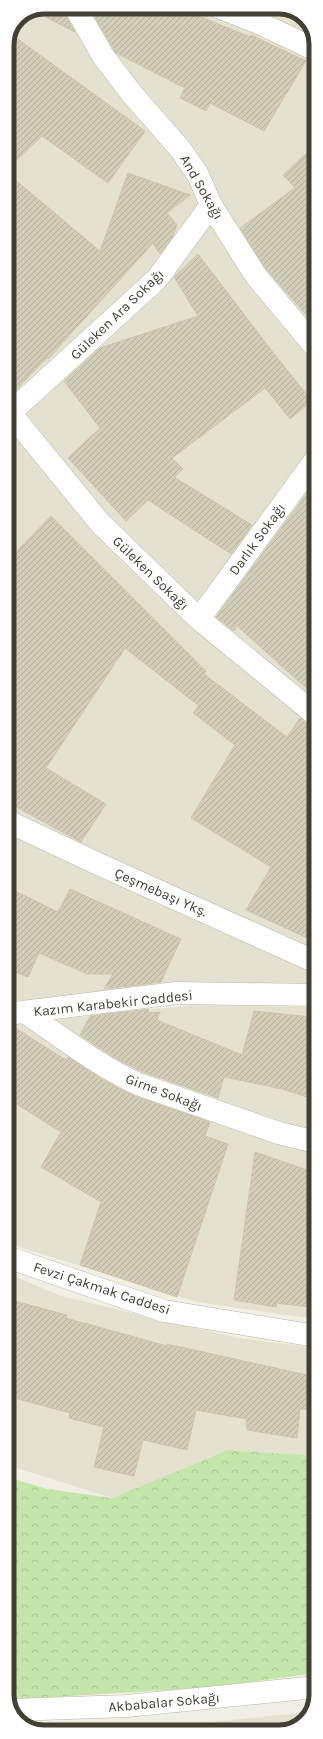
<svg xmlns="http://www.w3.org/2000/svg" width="323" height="1739" viewBox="0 0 323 1739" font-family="Karla,sans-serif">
	<defs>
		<pattern id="forest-crowns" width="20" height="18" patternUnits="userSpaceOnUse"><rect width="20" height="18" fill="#c4e6ab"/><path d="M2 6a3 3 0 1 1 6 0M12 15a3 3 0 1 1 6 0" fill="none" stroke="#aac694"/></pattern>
		<pattern id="building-hatch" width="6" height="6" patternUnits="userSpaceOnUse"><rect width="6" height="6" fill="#d3ccb8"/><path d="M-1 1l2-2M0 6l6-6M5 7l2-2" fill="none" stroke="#b6b09f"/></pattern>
	</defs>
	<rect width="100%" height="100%" fill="#f1efe3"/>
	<path fill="#e5e1d1" d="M44 7H284L305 18 316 39V987L7 1001V43L18 18Z
		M193 1005 316 1007V1319L197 1302 19 1247 7 1241V1025Z
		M7 1273 61 1296 238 1338 316 1348V1456L228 1450 112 1498 7 1465Z
		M310 1712 307 1720 284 1732H62L133 1730Z"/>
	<path fill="url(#forest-crowns)" d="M228 1450 316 1456V1673L215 1687 7 1700V1477L47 1489 112 1498Z"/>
	<path fill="url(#building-hatch)" stroke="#cdc4ac" d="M44 7H63L64 13 75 32 34 11Z
		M89 7H177L250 37 251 35 306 61 264 131 210 103 206 111 180 98 185 88 116 53Z
		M11 34 145 131 108 183 42 136 7 169V43Z
		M316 144V326L266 269 240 228 295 188 283 175Z
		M7 173 100 251 128 173 190 195 167 213 177 225 173 236 160 254 153 243 48 359 47 358 9 397H7Z
		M198 254 275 355 312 401 290 419 265 388 172 458 183 469 174 477 252 525 231 554 148 500 126 521 68 458 100 428 64 381 100 348 198 316 174 277Z
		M316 481V699L315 696 237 626 234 631 216 617Z
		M51 516 206 671 204 674 287 737 300 718 308 725 316 727V942L246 910 271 867 191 818 235 745 193 713 199 706 125 648 46 768 106 804 81 842 7 802V561Z
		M7 887 58 912 70 889 181 939 161 982 104 989 113 974H87L39 953 28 977 7 969Z
		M149 1009 147 1013 160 1012 157 1020 242 1055 254 1011 303 1016 316 1018V1100L282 1089 224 1077 218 1098 143 1072 115 1058 80 1035 90 1016Z
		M7 1026H12L66 1060 68 1057 102 1079 132 1095 210 1122 205 1136 228 1144 177 1297 80 1265 101 1202 41 1167 61 1132 7 1098Z
		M255 1152 316 1173V1308L277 1303 276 1307 234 1300Z
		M7 1299 67 1315 66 1318 167 1346V1344L316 1377V1410L300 1409 297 1438 247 1430 246 1419 196 1410 187 1450 143 1440 134 1476 94 1467 104 1427 69 1418 70 1413 7 1396Z"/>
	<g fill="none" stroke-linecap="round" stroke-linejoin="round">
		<defs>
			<path id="minor" d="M75 7 103 56 132 94 181 150 198 175 211 205 256 276 316 348
				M218 7 259 23 316 50
				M7 409 100 523 199 619 316 715
				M11 412 157 279 211 205
				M199 619 316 459
				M7 821 94 862 316 962
				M26 1013C62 1038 98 1065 138 1084L279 1133 316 1142
				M12 1710 127 1706 316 1687"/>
			<path id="tertiary" d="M7 1014 176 993 316 995
				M7 1257 164 1311 316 1336"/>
		</defs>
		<use href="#minor" stroke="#bcb7a6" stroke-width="23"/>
		<use href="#tertiary" stroke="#bcb7a6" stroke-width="23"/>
		<use href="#minor" stroke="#fff" stroke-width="22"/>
		<use href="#tertiary" stroke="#fff" stroke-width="22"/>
	</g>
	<g text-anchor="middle" stroke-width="3.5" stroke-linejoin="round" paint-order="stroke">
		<g font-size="14" fill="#433f33" stroke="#fff">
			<text transform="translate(202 187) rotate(60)" y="5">And Sokağı</text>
			<text transform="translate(117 314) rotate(-44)" y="5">Güleken Ara Sokağı</text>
			<text transform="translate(257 539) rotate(-54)" y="5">Darlık Sokağı</text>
			<text transform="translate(151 573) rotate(44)" y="5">Güleken Sokağı</text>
			<text transform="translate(161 892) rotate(24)" y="5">Çeşmebaşı Ykş.</text>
			<text transform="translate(113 1003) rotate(-6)" y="5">Kazım Karabekir Caddesi</text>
			<text transform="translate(164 1092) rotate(21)" y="5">Girne Sokağı</text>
			<text transform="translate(102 1288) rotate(18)" y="5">Fevzi Çakmak Caddesi</text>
			<text transform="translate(164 1702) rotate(-5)" y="5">Akbabalar Sokağı</text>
		</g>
	</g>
	<path d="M0 0H323V1739H0ZM44 14H279A30 30 0 0 1 309 44V1695A30 30 0 0 1 279 1725H44A30 30 0 0 1 14 1695V44A30 30 0 0 1 44 14Z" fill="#fff" fill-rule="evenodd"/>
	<path fill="none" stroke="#433f33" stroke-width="5" d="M44 14H279A30 30 0 0 1 309 44V1695A30 30 0 0 1 279 1725H44A30 30 0 0 1 14 1695V44A30 30 0 0 1 44 14Z"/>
</svg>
